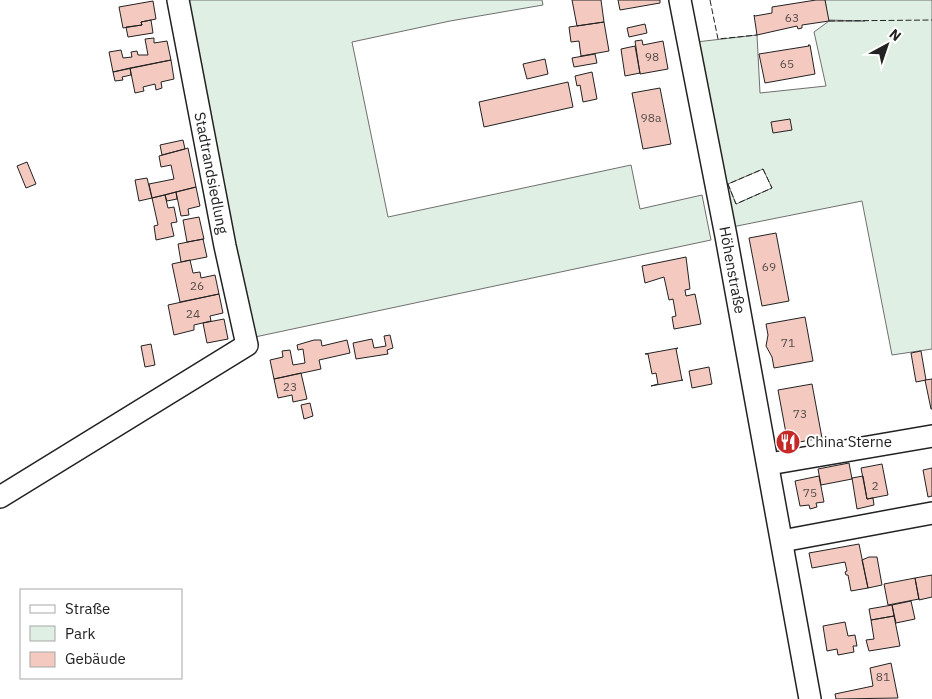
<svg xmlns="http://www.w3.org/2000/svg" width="932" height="699" viewBox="0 0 932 699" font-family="'IBM Plex Sans',sans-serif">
	<rect width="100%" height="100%" fill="#fff"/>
	<path fill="#e0efe3" stroke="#6f6f6f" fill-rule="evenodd" d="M184 0H542L543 5 450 21 352 42 388 217 631 165 640 209 702 195 711 240 255 337Z
		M825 0H932V349L892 355 862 201 732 227 696 42 757 35 760 93 826 86 814 32 829 21H865L828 20ZM763 169 772 188 736 204 728 184Z"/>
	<path fill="#f3c9c0" stroke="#222" d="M572 0H601L604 22 577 26Z
		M618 0H660V3L620 10Z
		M816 0H825L829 21 802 25V28L798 29 797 26 757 35 754 15 755 16 772 13V7Z
		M153 1 156 19 141 22 142 25 123 28 119 7Z
		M151 20 153 33 128 37 126 27 142 25 141 22Z
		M604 22 609 51 581 56 579 41 571 42 569 27Z
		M645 24 647 33 629 37 627 28Z
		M154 38V43L167 41 171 60 113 72 109 52 121 50 123 58 132 57 131 52 137 51 138 55H148L145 39Z
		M642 40 643 45 663 41 668 69 640 74 635 41Z
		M808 45H810L815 74 765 83 759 54 809 46Z
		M635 46 640 73 625 76 621 49Z
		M595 54 597 63 574 67 572 58Z
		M545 59 548 74 527 79 523 64Z
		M171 60 174 79 161 82 162 88 156 90 155 84 143 87 144 91 135 93 130 68Z
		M130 68 131 75 122 77 123 80 115 81 113 72Z
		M592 72 597 99 583 102 580 85 577 86 575 76Z
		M568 82 573 107 484 127 479 102Z
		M660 88 671 144 643 149 632 93Z
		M790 119 792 130 773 133 771 122Z
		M183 140 185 149 162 155 160 145Z
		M188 148 196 187 152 198 149 184 174 179 171 165 161 167 159 156Z
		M27 162 36 184 26 188 17 166Z
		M147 178 152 198 139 201 135 180Z
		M196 187 200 206 188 209 189 215 181 216 176 192Z
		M176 192 177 199 167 201 165 195Z
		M165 195 168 208 174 207 177 222 171 223 174 236 156 240 154 226 158 225 152 198Z
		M199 217 204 239 187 242 183 220Z
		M776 233 789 301 762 306 749 238Z
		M203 239 207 257 181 262 178 244Z
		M686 257 690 289 685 290 686 296 695 294 701 324 674 329 672 317 676 316 673 299 669 300 664 277 645 283 642 266Z
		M190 260 193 273 200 272 201 278 215 275 219 294 180 302 172 264Z
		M219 294 223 313 210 316 211 321 194 325V330L174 335 168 305Z
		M805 317 813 361 774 368 772 357 766 346 768 335 766 324Z
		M224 319 228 339 207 343 203 323Z
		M390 335 393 348 387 350 388 354 356 359 353 343 372 339 374 348 386 346 384 336Z
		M314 340H321L322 346 347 340 350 353 319 360 321 369 274 379 270 360 283 357 282 351 290 350 293 365 305 363 303 349 298 350 297 345Z
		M151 344 155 365 145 367 141 346Z
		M678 348 676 349 682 380H683L651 386 658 384 656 373 652 374 648 354H645Z
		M921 351 926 380 916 382 911 353Z
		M709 367 712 384 692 388 689 371Z
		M301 373 307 399 293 402 292 395 278 398 274 379Z
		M932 379V409H931L925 380Z
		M812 384 822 438 788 444 778 390Z
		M310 403 313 416 304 419 301 405Z
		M849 463 852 479 821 485 818 469Z
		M882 464 888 495 867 499 861 468Z
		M932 468V496L928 497 923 470Z
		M819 476 824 502 816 503 817 507 810 509 809 505 800 506 795 481Z
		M863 476 867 499 873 498 874 505 857 509 852 478Z
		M859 544 868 588 851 591 848 575H846L845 572 847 571 845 562 812 568 809 553Z
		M869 557H877L882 585 868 588 862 560Z
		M932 575V597L919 600 915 578Z
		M915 578 919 599 888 605 884 584Z
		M911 601 915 619 896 623 892 605Z
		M892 605 894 616 871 620 869 609Z
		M894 616 900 646 869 651 866 640 874 639 871 620Z
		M845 622 848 636 855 635 857 646H853L854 652 838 655 837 649 827 651 823 626Z
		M891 663 898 698 836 699 835 694 873 686 870 668Z"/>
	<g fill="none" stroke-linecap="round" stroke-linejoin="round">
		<defs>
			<g id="minor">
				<path id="s1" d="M680 0 726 236 810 699"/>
				<path d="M769 464 932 436"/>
				<path d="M0 497 247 345 225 246 178 0"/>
				<path d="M782 541 932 513"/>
			</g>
		</defs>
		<use href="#minor" stroke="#222" stroke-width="24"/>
		<use href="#minor" stroke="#fff" stroke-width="21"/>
		<path stroke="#222" stroke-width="1" stroke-dasharray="6 2.5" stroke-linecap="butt" d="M710 0 718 39 757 35
			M829 21 932 20
			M763 169 772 188 736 204 728 184Z"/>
	</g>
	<defs>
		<symbol id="restaurant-disc" viewBox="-11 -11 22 22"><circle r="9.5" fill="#c62828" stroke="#fff"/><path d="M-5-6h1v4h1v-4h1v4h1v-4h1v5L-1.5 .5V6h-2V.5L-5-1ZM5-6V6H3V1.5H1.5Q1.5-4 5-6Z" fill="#fff"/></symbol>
	</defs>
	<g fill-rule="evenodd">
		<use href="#restaurant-disc" x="774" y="428" width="28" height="28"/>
	</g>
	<g text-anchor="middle" stroke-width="4" stroke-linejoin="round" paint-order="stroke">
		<g font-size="12" fill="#564c4a">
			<text x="792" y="22">63</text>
			<text x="652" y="61">98</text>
			<text x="787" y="68">65</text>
			<text x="651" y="122">98a</text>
			<text x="769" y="271">69</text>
			<text x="197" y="290">26</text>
			<text x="193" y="318">24</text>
			<text x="788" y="347">71</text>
			<text x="290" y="391">23</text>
			<text x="800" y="418">73</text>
			<text x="875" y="490">2</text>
			<text x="810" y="497">75</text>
			<text x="883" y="681">81</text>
		</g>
		<g font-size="15" fill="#222" stroke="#fff">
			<text transform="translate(211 173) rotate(79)" y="5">Stadtrandsiedlung</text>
			<text dy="5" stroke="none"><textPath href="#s1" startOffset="275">Höhenstraße</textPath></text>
		</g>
		<g font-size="15" fill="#222" stroke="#fff" text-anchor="start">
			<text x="806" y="447">China Sterne</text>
		</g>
	</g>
	<rect x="20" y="589" width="162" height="90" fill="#ffffff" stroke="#a7a7a7"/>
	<rect x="30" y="605" width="25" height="8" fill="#ffffff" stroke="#a7a7a7"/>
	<text x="65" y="614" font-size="15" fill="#222222">Straße</text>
	<rect x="30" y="626" width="25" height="15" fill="#e0efe3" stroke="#a7a7a7"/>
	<text x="65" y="639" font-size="15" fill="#222222">Park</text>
	<rect x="30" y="652" width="25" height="15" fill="#f3c9c0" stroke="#a7a7a7"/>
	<text x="65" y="664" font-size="15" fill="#222222">Gebäude</text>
	<g transform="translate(887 45) rotate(40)" stroke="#ffffff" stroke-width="4" paint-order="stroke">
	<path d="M0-4L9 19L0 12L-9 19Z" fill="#222222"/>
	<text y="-8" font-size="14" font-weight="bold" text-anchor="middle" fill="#222222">N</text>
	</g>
</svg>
